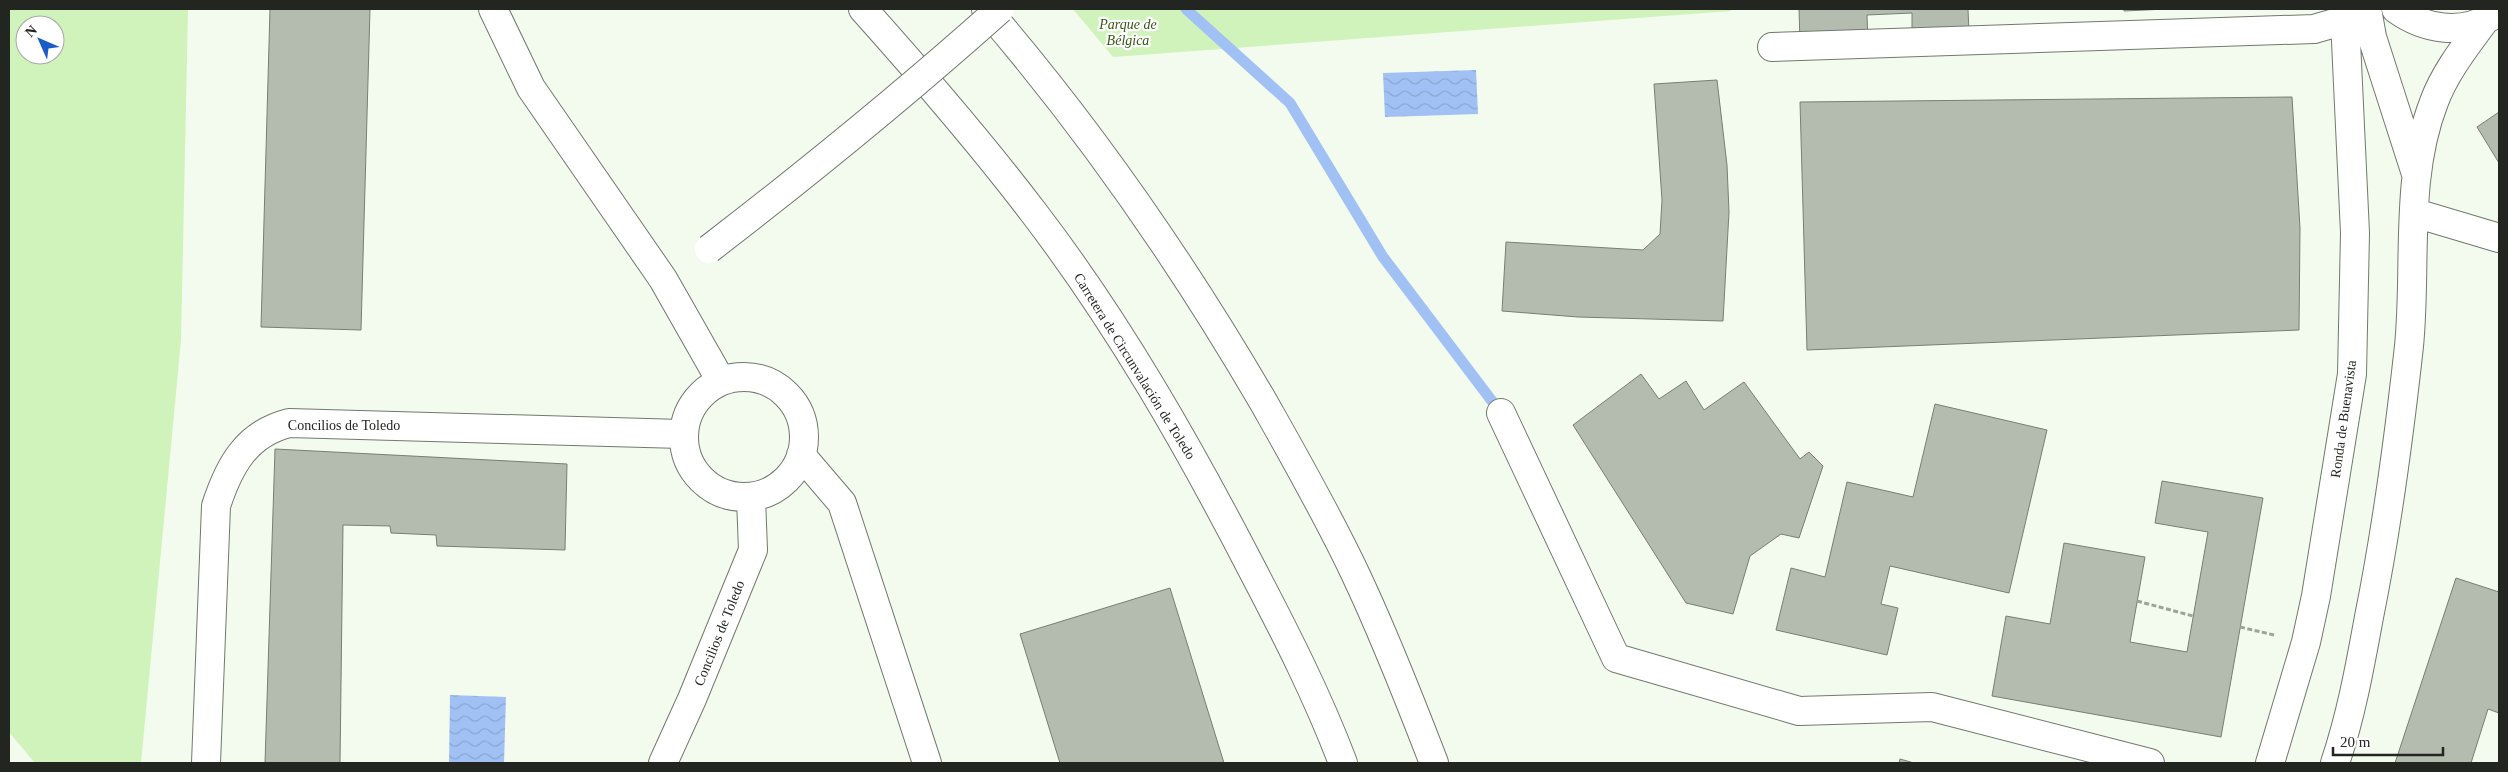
<svg xmlns="http://www.w3.org/2000/svg" width="2508" height="772" viewBox="0 0 2508 772" font-family="Georgia,serif">
	<defs>
		<pattern id="water-waves" width="16" height="10" patternUnits="userSpaceOnUse" patternTransform="scale(1.25)"><rect width="16" height="10" fill="#a1c1f5"/><path d="M0 5q4-4 8 0t8 0" fill="none" stroke="#8aa6d2"/></pattern>
	</defs>
	<rect width="100%" height="100%" fill="#f2fbed"/>
	<path fill="#cff3ba" fill-rule="evenodd" d="M9 9H188L181 340 141 763H35L9 732ZM25 25H55V55H25Z
		M1073 9H1732L1731 11 1113 57Z"/>
	<path fill="url(#water-waves)" d="M1476 70 1478 114 1385 117 1383 73Z
		M450 695 506 697 504 763H449Z"/>
	<g fill="none" stroke-linecap="round" stroke-linejoin="round">
		<path stroke="#a1c1f5" stroke-width="11" d="M1186 9 1290 103 1383 257 1501 413"/>
	</g>
	<path fill="#b4bcaf" stroke="#777f73" d="M270 9H370L361 330 261 327Z
		M1799 9H1968L1969 32 1912 34V13L1867 15 1868 41 1800 43Z
		M2124 9H2167L2124 11Z
		M1717 80 1727 165 1729 212 1723 321 1578 317 1502 311 1506 242 1643 250 1660 234 1662 200 1654 84Z
		M2292 97 2300 228 2299 330 1807 350 1800 102Z
		M2499 112V163L2477 127Z
		M1641 374 1659 399 1686 381 1704 410 1744 382 1800 459 1809 452 1823 466 1799 538 1781 534 1750 556 1733 614 1686 603 1573 425Z
		M1935 404 2047 430 2009 593 1890 566 1881 604 1898 608 1887 655 1776 630 1791 568 1825 577 1847 482 1913 497Z
		M275 449 567 464 565 550 437 546 436 535 391 533 390 526 343 525 340 763H265Z
		M2162 481 2263 498 2221 737 1992 696 2006 616 2050 624 2064 543 2145 557 2130 642 2187 652 2208 532 2155 523Z
		M2456 578 2499 592V713L2488 709 2471 763H2395Z
		M1170 588 1224 763H1060L1020 634Z
		M1900 759 1914 763H1899Z"/>
	<g fill="none" stroke-linecap="round" stroke-linejoin="round">
		<defs>
			<path id="minor" d="M493 9 531 88 663 279 721 381
				M2367 9 2372 37 2416 174
				M2396 9C2424 29 2461 36 2492 16
				M1772 47 2314 29 2345 20
				M2415 213 2499 238
				M684 437a60 60 0 1 1 120 0a60 60 0 1 1-120 0Z
				M1501 413 1616 658 1799 711 1932 707 2150 763
				M801 455 842 503 927 763
				M206 763 216 506C229 466 246 434 289 423L682 434
				M663 763 692 699 753 550 751 498
				M2270 763 2306 642 2316 596 2352 374 2355 233 2345 20 2352 9
				M2335 763C2351 716 2360 666 2369 617 2387 528 2399 437 2409 346 2417 266 2404 179 2434 102 2445 72 2466 46 2485 20"/>
			<path id="highway" d="M863 9C922 75 980 142 1034 213 1119 324 1189 447 1253 571 1286 634 1318 697 1343 763
				M986 9C1091 131 1183 264 1264 403 1295 458 1327 514 1354 571 1384 634 1409 698 1434 763"/>
		</defs>
		<use href="#minor" stroke="#71796d" stroke-width="30"/>
		<use href="#highway" stroke="#71796d" stroke-width="30"/>
		<path stroke="#9da399" stroke-width="3" stroke-dasharray="5 2.5" stroke-linecap="butt" d="M2137 601 2193 616
			M2240 627 2274 635"/>
		<use href="#minor" stroke="#fff" stroke-width="28"/>
		<use href="#highway" stroke="#fff" stroke-width="28"/>
		<defs>
			<path id="minor-bridge" d="M709 249C809 172 906 93 1000 9"/>
		</defs>
		<use href="#minor-bridge" stroke="#71796d" stroke-width="30" stroke-linecap="butt"/>
		<use href="#minor-bridge" stroke="#fff" stroke-width="28"/>
	</g>
	<g text-anchor="middle" stroke-width="4.5" stroke-linejoin="round" paint-order="stroke">
		<g font-size="14" font-style="italic" fill="#335812" stroke="#fff">
			<text x="1128" y="29">Parque de<tspan x="1128" dy="16">Bélgica</tspan></text>
		</g>
		<g font-size="14" fill="#222520" stroke="#fff">
			<text transform="translate(1135 366) rotate(58)" y="5">Carretera de Circunvalación de Toledo</text>
			<text transform="translate(2343 419) rotate(-82)" y="5">Ronda de Buenavista</text>
			<text x="344" y="430">Concilios de Toledo</text>
			<text transform="translate(719 633) rotate(-68)" y="5">Concilios de Toledo</text>
		</g>
	</g>
	<rect width="2508" height="772" fill="none" stroke="#222520" stroke-width="20"/>
	<g transform="translate(40 40) rotate(315)"><circle r="24" fill="#ffffff" stroke="#a7a8a6"/>
	<path d="M0-4L9 19L0 12L-9 19Z" fill="#1a5cc7"/>
	<text y="-8" font-size="14" font-weight="bold" text-anchor="middle" fill="#222520">N</text>
	</g>
	<path d="M2333 747v8h110v-8" fill="none" stroke="#222520" stroke-width="2.5"/>
	<text x="2340" y="747" font-size="15" fill="#222520" stroke="#ffffff" stroke-width="4" paint-order="stroke">20 m</text>
</svg>
